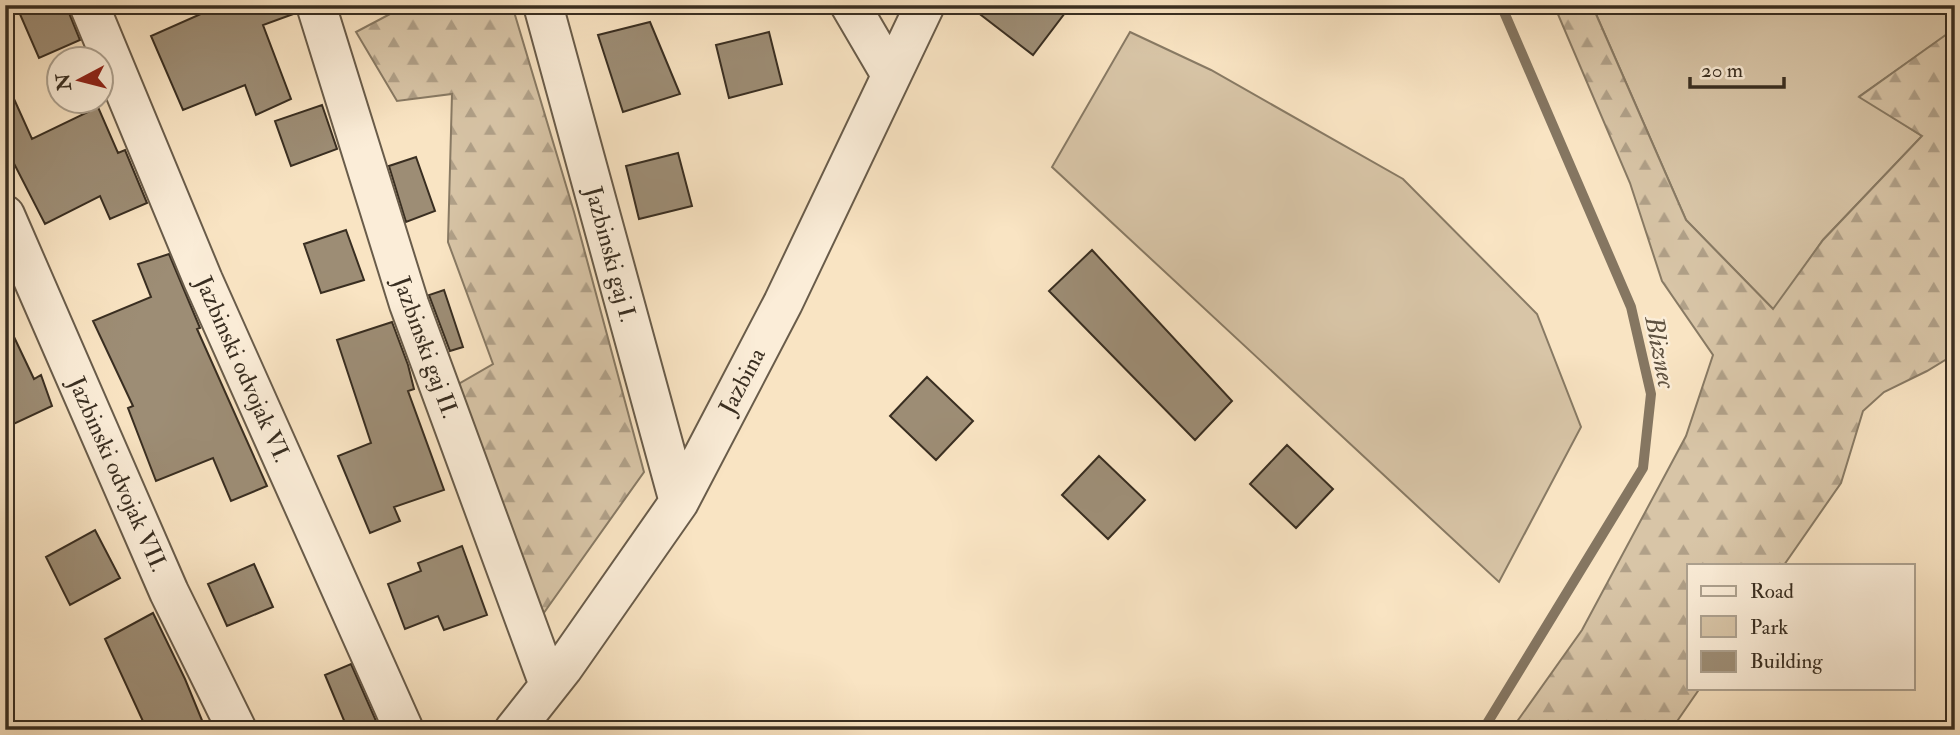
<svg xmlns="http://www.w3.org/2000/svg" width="1960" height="735" viewBox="0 0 1960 735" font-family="'IM FELL Double Pica',serif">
	<defs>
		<pattern id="forest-firs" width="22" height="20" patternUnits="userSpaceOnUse" patternTransform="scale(1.75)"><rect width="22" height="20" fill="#d8c5a7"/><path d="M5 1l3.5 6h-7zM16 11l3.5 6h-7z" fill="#b0a088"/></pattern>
	</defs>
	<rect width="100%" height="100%" fill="#f9e4c3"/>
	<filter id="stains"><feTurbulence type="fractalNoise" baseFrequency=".00286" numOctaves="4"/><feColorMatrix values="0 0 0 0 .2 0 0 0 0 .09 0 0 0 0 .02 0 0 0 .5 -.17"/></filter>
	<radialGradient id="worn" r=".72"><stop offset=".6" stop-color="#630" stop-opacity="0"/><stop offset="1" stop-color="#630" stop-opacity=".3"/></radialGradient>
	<path fill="#d8c5a7" stroke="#887a64" stroke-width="2" d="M1592 5H1955V29L1860 96 1922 136 1823 240 1774 310 1686 220Z
		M1130 32 1211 70 1403 179 1537 314 1581 427 1499 582 1052 167Z"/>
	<path fill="url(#forest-firs)" stroke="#887a64" stroke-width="2" d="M407 5H512L574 212 644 472 543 614 443 393 493 364 448 242 452 94 397 101 356 32Z
		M1554 5H1592L1686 220 1773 309 1823 240 1922 136 1859 97 1947 34 1955 35V187L1950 210 1955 212V354L1927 371 1884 392 1863 411 1841 483 1784 565H1689V688H1700L1671 730H1511L1582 630 1686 436 1713 355 1662 281 1630 183Z"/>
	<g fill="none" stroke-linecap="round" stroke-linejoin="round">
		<path stroke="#857661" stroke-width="10" d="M1483 730 1643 468 1651 394 1631 307 1501 5"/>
	</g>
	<path fill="#9d8d75" stroke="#392e21" stroke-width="2" d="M16 5H68L69 13 80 40 39 58Z
		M221 5H295L296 13 263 25 291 99 256 115 245 85 183 110 151 36Z
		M968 5H1071L1033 55Z
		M650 22 680 94 623 112 598 35Z
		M769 32 782 84 729 98 716 45Z
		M5 79 32 139 98 107 118 153 125 150 147 203 110 219 100 196 45 224 5 146Z
		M322 105 337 149 291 166 275 121Z
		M678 153 692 206 639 219 626 166Z
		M416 157 435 211 406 222 389 166Z
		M346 230 364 280 321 293 304 244Z
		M1092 250 1232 401 1195 440 1049 291Z
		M169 254 200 328 197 329 267 486 231 501 213 458 156 481 128 408 133 406 93 321 151 297 138 264Z
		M444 290 463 347 450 351 429 295Z
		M5 318 34 379 41 375 52 406 5 428Z
		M392 322 408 365 414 389 408 391 444 490 394 507 400 521 370 533 338 456 371 443 337 340Z
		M927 377 973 421 936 460 890 416Z
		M1287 445 1333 489 1296 528 1250 484Z
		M1099 456 1145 500 1108 539 1062 495Z
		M95 530 120 578 70 605 46 557Z
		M462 546 487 615 444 630 438 616 405 629 388 584 421 571 418 563Z
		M254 564 273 607 227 626 208 584Z
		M153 613 185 679 206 730H147L105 639Z
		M351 664 380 730H348L325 675Z"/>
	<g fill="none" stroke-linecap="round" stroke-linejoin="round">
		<defs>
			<path id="minor" d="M89 5 203 280 404 730
				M316 5 409 304 549 685
				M543 5 679 502
				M850 5 891 75
				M5 215 169 592 237 730
				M514 730 563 668 679 502 783 303 925 5"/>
		</defs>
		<use href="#minor" stroke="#695c4a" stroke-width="42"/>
		<use href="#minor" stroke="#fbedd8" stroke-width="38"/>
	</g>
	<g text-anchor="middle" stroke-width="5" stroke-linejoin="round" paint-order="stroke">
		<g font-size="24" fill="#392e21" stroke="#fbedd8">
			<text transform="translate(611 254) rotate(75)" y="8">Jazbinski gaj I.</text>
			<text transform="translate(426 347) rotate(70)" y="8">Jazbinski gaj II.</text>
			<text transform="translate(243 369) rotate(66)" y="8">Jazbinski odvojak VI.</text>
			<text transform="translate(742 381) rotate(-62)" y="8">Jazbina</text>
			<text transform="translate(118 474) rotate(66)" y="8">Jazbinski odvojak VII.</text>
		</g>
		<g font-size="26" font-style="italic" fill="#5f5241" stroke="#fbedd8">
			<text transform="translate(1661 352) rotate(79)" y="9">Bliznec</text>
		</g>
	</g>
	<rect width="1960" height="735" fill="none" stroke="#f9e4c3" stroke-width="28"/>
	<rect x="7" y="7" width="1946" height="721" fill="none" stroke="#392e21" stroke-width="3.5"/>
	<rect x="14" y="14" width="1932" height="707" fill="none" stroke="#392e21" stroke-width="2"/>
	<rect x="1687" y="564" width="228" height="126" fill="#fbedd8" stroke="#ada18f" stroke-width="2"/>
	<rect x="1701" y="586" width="35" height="10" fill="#fbedd8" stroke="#ada18f" stroke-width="2"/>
	<text x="1750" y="598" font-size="21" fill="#392e21">Road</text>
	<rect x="1701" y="616" width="35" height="21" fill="#d8c5a7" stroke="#ada18f" stroke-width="2"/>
	<text x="1750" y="634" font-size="21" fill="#392e21">Park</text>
	<rect x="1701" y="651" width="35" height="21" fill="#9d8d75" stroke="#ada18f" stroke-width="2"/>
	<text x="1750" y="668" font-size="21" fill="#392e21">Building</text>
	<g transform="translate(80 80) rotate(263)"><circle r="33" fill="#fbedd8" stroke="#ada18f" stroke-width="2"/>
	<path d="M0-5L12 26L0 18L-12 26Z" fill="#8f2418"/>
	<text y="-10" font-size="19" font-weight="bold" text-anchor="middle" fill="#392e21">N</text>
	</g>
	<path d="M1690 77v10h94v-10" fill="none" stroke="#392e21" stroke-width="3.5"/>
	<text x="1701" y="77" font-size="21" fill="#392e21" stroke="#fbedd8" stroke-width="5" paint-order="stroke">20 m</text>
	<rect width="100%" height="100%" filter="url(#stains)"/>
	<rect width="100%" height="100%" fill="url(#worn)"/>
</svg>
